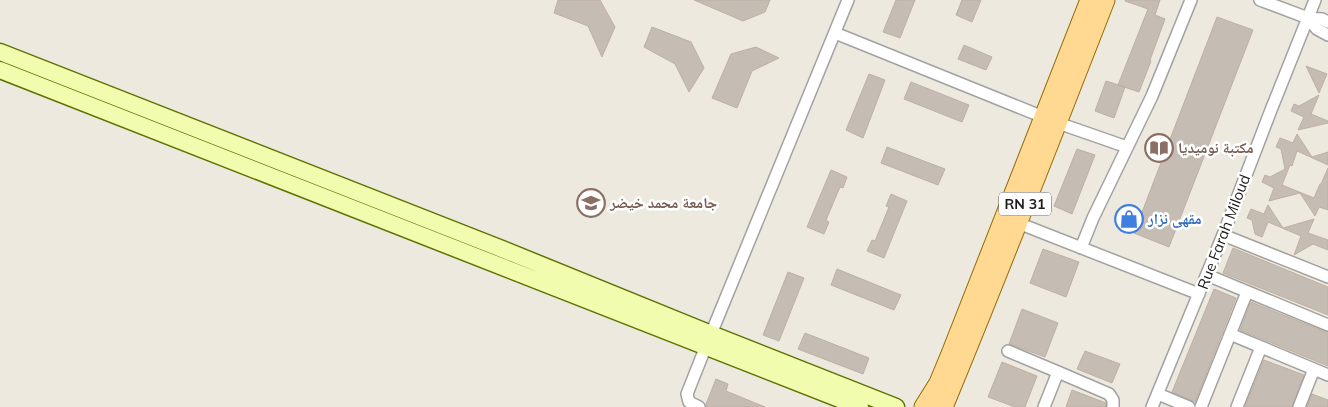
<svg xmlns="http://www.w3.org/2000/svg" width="1328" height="407" viewBox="0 0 1328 407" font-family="Mulish,'Noto Naskh Arabic',sans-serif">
	<rect width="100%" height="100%" fill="#ede9df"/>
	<path fill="#c5bcb3" stroke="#bfb0a1" d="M558 0H600L615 27 602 57 588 26 554 13Z
		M694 0H770L765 12 743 21Z
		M896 0H915L900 38 883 32Z
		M962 0H981L972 22 956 15Z
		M1125 0H1160L1155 15 1165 19 1150 60 1151 61 1139 92 1118 85 1148 9 1125 1Z
		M1217 17 1253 30 1169 247 1134 233Z
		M652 27 691 42 704 68 689 92 675 64 644 47Z
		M964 45 992 57 986 70 958 59Z
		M756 47 779 58 752 71 737 108 712 98 731 54Z
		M1306 66 1327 74 1319 93Z
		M869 74 885 80 863 138 846 130Z
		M1106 81 1125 87 1114 118 1095 111Z
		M911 82 969 105 962 122 904 99Z
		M1319 95 1311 114 1328 121V123L1298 130 1304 117 1291 111 1294 104 1299 106Z
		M1297 134 1312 157 1328 152V165L1297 151 1292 166 1290 165 1282 185 1314 198 1320 184H1321L1328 168V210L1319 207 1315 216 1300 193 1269 201 1274 188 1262 182 1265 175 1270 177 1285 169 1281 149 1276 147 1280 138 1293 143Z
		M887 147 945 169 938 185 881 163Z
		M1077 149 1095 155 1072 214 1054 206Z
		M831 170 847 177 843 188 840 187 826 220 829 222 824 234 807 227Z
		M891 194 907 201 884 258 867 251 872 240 875 241 889 207 886 206Z
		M1268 205 1283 228 1314 219 1308 233 1328 240V250L1313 244 1294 255 1301 236 1268 222 1262 237 1255 234 1252 220 1247 218 1251 209 1264 214Z
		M1233 248 1328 287V315L1223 273Z
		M1043 249 1079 262 1066 297 1030 283Z
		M837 269 901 295 894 310 831 285Z
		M788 272 804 278 779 341 763 335Z
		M1214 289 1236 298 1195 402 1172 392Z
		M1251 302 1328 333V366L1240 330Z
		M1022 309 1058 323 1045 357 1009 344Z
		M805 333 869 358 863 374 798 349Z
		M1085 351 1120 364 1112 383 1077 369Z
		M1264 360 1304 375 1292 407H1245Z
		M1002 362 1037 376 1025 407H1015L988 397Z
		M716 379 728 384 726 391 765 407H706V404Z
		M1072 390 1106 403V407H1066Z
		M1312 394 1328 400V407H1307Z"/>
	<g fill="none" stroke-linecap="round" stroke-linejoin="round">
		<defs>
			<path id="street" d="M1260 0 1308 18 1322 19 1328 22
				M1308 18 1317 29 1328 35
				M835 33 1058 123 1127 147
				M1018 223 1199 294
				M1223 235 1328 277
				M1081 248 1093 218 1152 96 1191 0
				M1207 275 1328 325
				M711 334 848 0
				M1230 334 1328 375
				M1008 351 1058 372 1044 407
				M1058 372 1109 394 1113 400V407
				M1158 394 1189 407
				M699 407 689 402 687 394 706 346
				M1152 407 1223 235 1271 110 1315 0
				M1201 407 1247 292
				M1237 407 1261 347
				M1299 407 1314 369"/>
			<path id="secondary" d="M0 52 502 249 711 334 896 407
				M0 70 860 407"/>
			<path id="primary" d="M924 407 939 383 951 354 1090 0
				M943 407C999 272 1052 136 1105 0"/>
		</defs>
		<use href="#street" stroke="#a2a2a2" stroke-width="14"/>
		<use href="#secondary" stroke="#5e7300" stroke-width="19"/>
		<use href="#primary" stroke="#916c00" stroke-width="21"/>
		<use href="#street" stroke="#fff" stroke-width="11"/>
		<use href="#secondary" stroke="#f2fcae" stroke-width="16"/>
		<use href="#primary" stroke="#ffd892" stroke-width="19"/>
	</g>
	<defs>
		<symbol id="library-ring" viewBox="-11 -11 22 22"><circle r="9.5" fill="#fff" stroke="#8d6e63" stroke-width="1.5"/><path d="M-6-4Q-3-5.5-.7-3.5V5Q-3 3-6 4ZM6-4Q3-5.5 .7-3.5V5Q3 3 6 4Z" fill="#8d6e63"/></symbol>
		<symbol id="university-ring" viewBox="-11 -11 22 22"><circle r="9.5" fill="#fff" stroke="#8d6e63" stroke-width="1.5"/><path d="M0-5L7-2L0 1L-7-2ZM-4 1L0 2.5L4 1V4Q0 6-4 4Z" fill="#8d6e63"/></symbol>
		<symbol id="shop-ring" viewBox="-11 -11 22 22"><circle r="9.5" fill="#fff" stroke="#3f7fe0" stroke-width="1.5"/><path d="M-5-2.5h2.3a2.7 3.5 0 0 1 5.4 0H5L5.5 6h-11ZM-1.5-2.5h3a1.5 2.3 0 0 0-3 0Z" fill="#3f7fe0"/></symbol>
	</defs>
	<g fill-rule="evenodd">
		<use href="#library-ring" x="1143" y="132" width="32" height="32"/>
		<use href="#university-ring" x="575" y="187" width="32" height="32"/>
		<use href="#shop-ring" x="1113" y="203" width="32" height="32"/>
	</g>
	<g text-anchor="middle" stroke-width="5" stroke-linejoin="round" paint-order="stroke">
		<rect fill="#fff" stroke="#5f5f5f" stroke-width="1" x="999" y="192.5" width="52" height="23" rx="4"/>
		<g font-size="14" font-weight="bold" fill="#1b1b1b">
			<text x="1025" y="209">RN 31</text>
		</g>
		<g font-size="15" font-weight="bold" fill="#785e54" stroke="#fff" text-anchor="start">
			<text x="1178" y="153">مكتبة نوميديا</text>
			<text x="610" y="208">جامعة محمد خيضر</text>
		</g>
		<g font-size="15" font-weight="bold" fill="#366cbe" stroke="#fff" text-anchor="start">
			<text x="1148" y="224">مقهى نزار</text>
		</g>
		<g font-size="15" fill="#1b1b1b" stroke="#fff">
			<text transform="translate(1224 232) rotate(-69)" y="5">Rue Farah Miloud</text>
		</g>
	</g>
</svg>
